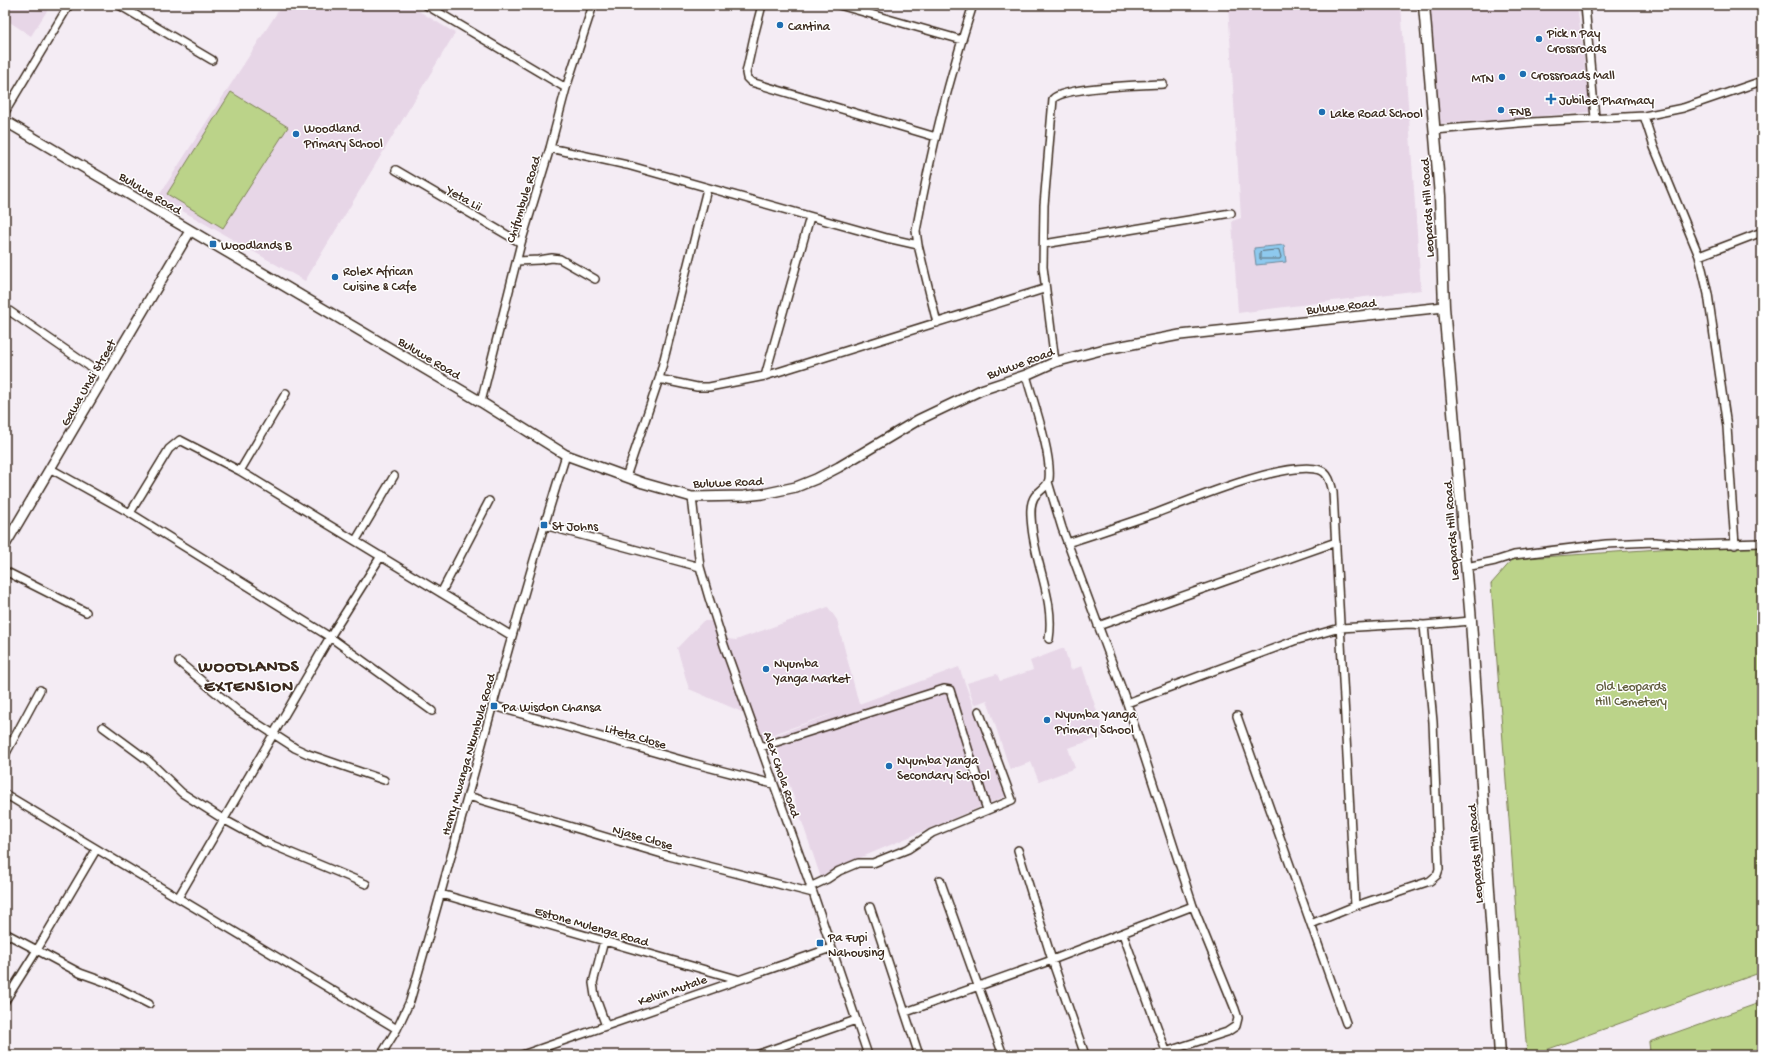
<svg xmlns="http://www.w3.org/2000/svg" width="1767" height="1060" viewBox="0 0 1767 1060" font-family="'Gochi Hand',sans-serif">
	<rect width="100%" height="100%" fill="#f4ecf4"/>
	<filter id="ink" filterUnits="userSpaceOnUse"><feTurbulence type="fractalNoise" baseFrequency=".025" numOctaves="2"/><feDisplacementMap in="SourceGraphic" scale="8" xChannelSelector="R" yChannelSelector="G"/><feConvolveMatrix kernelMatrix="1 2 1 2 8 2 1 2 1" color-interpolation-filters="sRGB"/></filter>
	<g filter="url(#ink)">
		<path fill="#e7d6e7" d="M5 5H48L50 6 31 36 5 19Z
			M282 5H409L455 33 305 281 158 197Z
			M1228 5H1401L1421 290 1238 313 1232 221 1241 218Z
			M1428 5H1577L1591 112 1438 124Z
			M828 607 837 620 859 704 959 667 1006 796 848 863 826 873 821 878 773 736 840 711 762 738 742 712 689 689 677 648 703 621H720L727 639 736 640Z
			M1064 648 1071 670 1082 666 1105 736 1068 748 1075 768 1039 782 1031 762 1010 770 987 700 974 705 967 683 997 674 1000 681 1033 670 1030 661Z"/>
		<path fill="#bbd389" stroke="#7b7e54" d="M231 92 288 127 223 228 167 194Z
			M1762 542V972L1532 1055H1527L1491 584 1513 559Z
			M1762 1002V1055H1640L1650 1052 1649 1042Z"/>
		<path fill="#8ec9ee" stroke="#6d899b" d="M1284 245 1286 262 1256 265 1254 248Z"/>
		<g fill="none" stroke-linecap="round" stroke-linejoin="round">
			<path stroke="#5c6a71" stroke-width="1" d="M1279 250 1281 257 1280 259H1260V252Z"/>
			<defs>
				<path id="minor" d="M119 5 212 60
					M426 5 566 88
					M762 5 755 32 746 73 747 78 751 82 936 137
					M839 5 962 40
					M1585 5 1595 118
					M5 112 69 5
					M1644 116 1654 147 1699 256 1708 294 1727 427 1735 545
					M1434 130 1532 122 1644 116 1683 108 1762 81
					M550 148 627 165 887 238 918 245
					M396 170 521 243
					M1044 244 1231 213
					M1699 256 1762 232
					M517 261 539 260 552 258 560 259 595 279
					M5 308 105 377
					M937 323 918 245 916 231C930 155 949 78 973 5
					M1055 362 1043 267 1044 205 1053 99C1064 87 1143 85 1163 84
					M1026 375C1033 401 1052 454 1049 479 1048 487 1040 490 1035 496 1029 504 1031 518 1032 528 1036 566 1055 601 1049 639
					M765 376 810 217
					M659 379 697 387H709L765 376 1044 289
					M481 402 521 243 550 148 566 88 593 5
					M51 469 130 513 330 637 432 711
					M240 471 286 393
					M626 477 659 379 707 189
					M1048 482 1062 528 1127 703 1193 906 1235 1009 1238 1018 1236 1026 1227 1032 1156 1055
					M692 497 700 567 709 598 724 645 813 893 868 1055
					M130 513 169 449 180 440 240 471 512 636
					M544 525 700 567
					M356 540 394 476
					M1067 543C1096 534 1125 524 1154 514 1188 501 1287 459 1320 470 1329 473 1331 484 1333 492L1355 906
					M1466 567 1495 561 1514 555 1606 544 1654 542 1693 545 1762 543
					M5 571 86 612
					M441 593 489 501
					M1098 626 1336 542
					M179 662 238 711 295 748 308 754 384 780
					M1127 703 1294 641 1340 628 1410 624 1424 625 1471 621
					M494 706 692 763 773 784
					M1237 716 1346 1023
					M103 727 149 761 182 793 223 819 265 842 366 884
					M761 747 944 689 950 690 987 810
					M5 755 40 690
					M5 794 397 1029
					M468 796 669 856 813 893
					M1018 850 1052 960 1085 1055
					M940 880 1003 1055
					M810 887 827 879 839 871 858 863H873L908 849 932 833 1012 800 979 711
					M441 894 737 979
					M178 898 330 637 381 556
					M870 907 919 1055
					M1311 924 1355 906 1430 881 1437 875 1439 869 1433 722 1424 625
					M5 933 80 973 108 983 149 1004
					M1123 934 1166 1051
					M604 941 593 983 595 996 606 1026
					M5 1001 37 950 96 850
					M906 1012 1052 960 1193 906
					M5 1053 9 1055
					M381 1055 397 1029 410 1001C463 820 509 635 566 455
					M522 1055 831 948
					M756 1055 856 1020"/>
				<path id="tertiary" d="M5 121 481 402 566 455 643 483 692 497 744 496 763 494 796 487 816 479 839 467 918 420 981 390 1026 375 1055 362 1101 350 1180 335 1444 307
					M5 545 190 231"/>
				<path id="secondary" d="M1424 5 1440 196 1444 307 1471 621 1500 1055"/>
			</defs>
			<use href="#minor" stroke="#3b2a1e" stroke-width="10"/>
			<use href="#tertiary" stroke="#3b2a1e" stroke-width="12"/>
			<use href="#secondary" stroke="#3b2a1e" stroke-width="13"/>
			<use href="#minor" stroke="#fff" stroke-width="7"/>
			<use href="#tertiary" stroke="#fff" stroke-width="9"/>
			<use href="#secondary" stroke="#fff" stroke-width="10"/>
		</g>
	</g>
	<g fill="#1f6fb2" stroke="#fff" stroke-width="1.5">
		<circle cx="780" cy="25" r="4"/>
		<circle cx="1539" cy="39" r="4"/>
		<circle cx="1523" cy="74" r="4"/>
		<circle cx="1502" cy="77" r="4"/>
		<path d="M1549 93h4v4h4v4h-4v4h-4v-4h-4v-4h4z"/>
		<circle cx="1501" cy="110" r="4"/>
		<circle cx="1322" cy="112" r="4"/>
		<circle cx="296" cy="134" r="4"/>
		<rect x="209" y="240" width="8" height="8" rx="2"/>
		<circle cx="335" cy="277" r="4"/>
		<rect x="540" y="521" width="8" height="8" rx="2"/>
		<circle cx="766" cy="669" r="4"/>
		<rect x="490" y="702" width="8" height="8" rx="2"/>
		<circle cx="1047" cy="720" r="4"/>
		<circle cx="889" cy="766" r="4"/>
		<rect x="816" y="939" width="8" height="8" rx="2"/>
	</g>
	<g text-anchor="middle" stroke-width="3" stroke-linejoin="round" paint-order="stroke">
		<g font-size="13" fill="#3b2a1e" stroke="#fff" text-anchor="start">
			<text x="788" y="30">Cantina</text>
			<text x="1547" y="37">Pick n Pay<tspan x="1547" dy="15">Crossroads</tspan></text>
			<text x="1531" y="79">Crossroads Mall</text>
			<text x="1494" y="82" text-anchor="end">MTN</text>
			<text x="1559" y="104">Jubilee Pharmacy</text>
			<text x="1509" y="115">FNB</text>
			<text x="1330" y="117">Lake Road School</text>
			<text x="304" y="132">Woodland<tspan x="304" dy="15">Primary School</tspan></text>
			<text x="221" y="249">Woodlands B</text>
			<text x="343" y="275">Rolex African<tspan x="343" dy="15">Cuisine &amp; Cafe</tspan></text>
			<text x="552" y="530">St Johns</text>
			<text x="774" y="667">Nyumba<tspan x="774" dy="15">Yanga Market</tspan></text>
			<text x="502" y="711">Pa Wisdon Chansa</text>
			<text x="1055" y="718">Nyumba Yanga<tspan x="1055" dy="15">Primary School</tspan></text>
			<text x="897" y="764">Nyumba Yanga<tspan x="897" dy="15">Secondary School</tspan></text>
			<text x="828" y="941">Pa Fupi<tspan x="828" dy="15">Nahousing</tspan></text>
		</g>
		<g font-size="13" fill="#3b2a1e" stroke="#fff">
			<text transform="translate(151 192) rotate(31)" y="5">Buluwe Road</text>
			<text transform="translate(465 197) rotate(30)" y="5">Yeta Lii</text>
			<text transform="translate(522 199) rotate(-73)" y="5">Chifumbule Road</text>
			<text transform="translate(1426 208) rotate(-93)" y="5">Leopards Hill Road</text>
			<text transform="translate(1341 305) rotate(-6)" y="5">Buluwe Road</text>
			<text transform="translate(430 357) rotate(31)" y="5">Buluwe Road</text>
			<text transform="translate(1020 362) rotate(-20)" y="5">Buluwe Road</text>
			<text transform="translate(87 382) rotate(-60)" y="5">Gawa Undi Street</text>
			<text transform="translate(728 481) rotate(-2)" y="5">Buluwe Road</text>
			<text transform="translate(1450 531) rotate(-94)" y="5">Leopards Hill Road</text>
			<text transform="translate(636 735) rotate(16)" y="5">Liteta Close</text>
			<text transform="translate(467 754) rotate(-74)" y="5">Harry Mwanga Nkumbula Road</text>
			<text transform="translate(783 774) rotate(71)" y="5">Alex Chola Road</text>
			<text transform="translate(643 836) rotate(16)" y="5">Njase Close</text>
			<text transform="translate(1474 854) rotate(-94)" y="5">Leopards Hill Road</text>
			<text transform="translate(592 925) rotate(16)" y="5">Estone Mulenga Road</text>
			<text transform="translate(672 989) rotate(-19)" y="5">Kelvin Mutale</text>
		</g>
		<g font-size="13" fill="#615d3e" stroke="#fff">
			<text x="1631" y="690">Old Leopards<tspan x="1631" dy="15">Hill Cemetery</tspan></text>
		</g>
		<g font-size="17" font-weight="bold" letter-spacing="1" fill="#3b2a1e" stroke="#fff">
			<text x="249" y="671">WOODLANDS<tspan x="249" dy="20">EXTENSION</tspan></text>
		</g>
	</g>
	<rect width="1767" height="1060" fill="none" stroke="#fff" stroke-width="20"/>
	<rect x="10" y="10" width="1747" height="1040" fill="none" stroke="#3b2a1e" stroke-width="1.5" filter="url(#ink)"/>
</svg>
